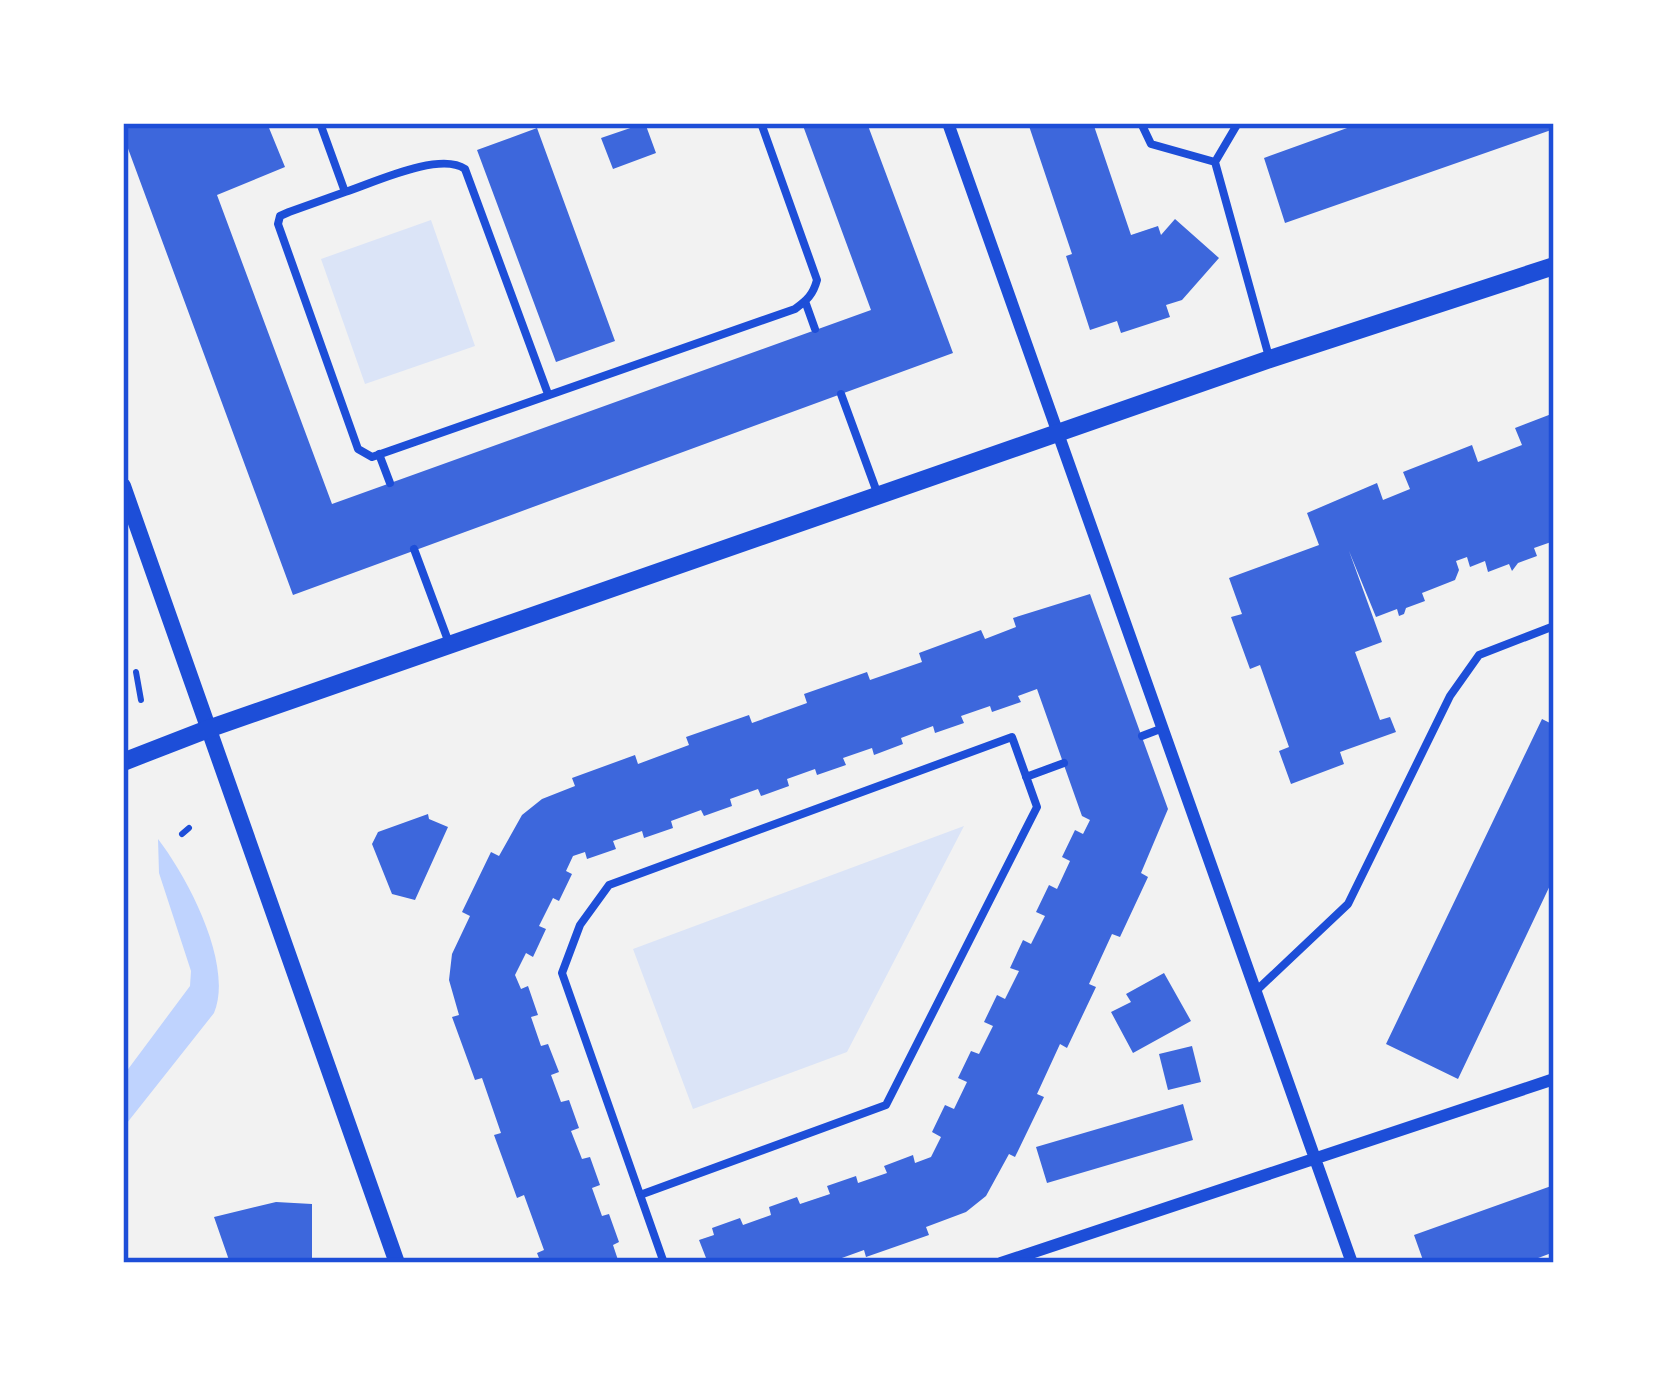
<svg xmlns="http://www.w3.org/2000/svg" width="1677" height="1386" viewBox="0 0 1677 1386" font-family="Arial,sans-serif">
	<rect width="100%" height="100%" fill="#f2f2f2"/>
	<path fill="#dbe4f7" d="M431 220 475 346 365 384 321 259Z
		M964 826 847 1052 693 1109 633 949Z"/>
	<path fill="#bfd3fe" d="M158 839C188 878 234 965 214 1013L123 1128V1076L190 986 191 971 159 873Z"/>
	<path fill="#3d67dc" d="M133 123H267L285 167 217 195 332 504 871 310 802 123H867L953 353 293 595 123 135V127Z
		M645 123 656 153 613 169 601 138Z
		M1028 123H1093L1131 235 1158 226 1161 235 1175 219 1219 258 1182 300 1166 305 1170 317 1121 333 1117 321 1090 330 1066 256 1072 254Z
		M1361 123H1554V129L1285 223 1264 158Z
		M537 128 615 341 556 362 477 150Z
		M1554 413V541L1534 548 1537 556 1518 563 1512 571 1509 564 1488 572 1485 561 1470 567 1467 557 1456 561 1459 570 1455 580 1422 593 1425 601 1406 608 1404 614 1399 616 1397 609 1376 617 1349 551 1382 642 1355 652 1380 720 1390 717 1396 732 1340 752 1344 764 1291 784 1279 751 1289 747 1260 665 1250 669 1231 617 1242 614 1229 578 1319 545 1307 513 1377 483 1383 500 1410 489 1403 472 1472 445 1478 462 1522 445 1515 428Z
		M1090 594 1168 809 1141 873 1148 877 1120 937 1112 934 1089 984 1096 987 1067 1048 1060 1044 1037 1094 1044 1097 1015 1157 1009 1154 986 1196 966 1212 926 1227 929 1235 866 1257 864 1250 828 1263H708L699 1240 714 1235 712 1228 740 1218 743 1225 771 1215 769 1207 797 1197 800 1204 830 1194 827 1186 856 1176 858 1183 887 1173 884 1166 913 1155 915 1163 931 1157 941 1137 932 1132 945 1105 954 1109 967 1082 958 1078 971 1051 979 1054 993 1026 984 1022 997 995 1005 999 1019 971 1010 968 1023 940 1031 944 1045 916 1036 912 1049 885 1057 889 1070 861 1062 857 1075 830 1083 834 1090 820 1082 816 1037 689 1018 696 1021 702 992 712 990 706 961 716 964 723 935 733 933 726 901 738 903 744 874 755 872 748 843 758 846 765 817 775 815 769 787 779 789 786 761 796 758 789 730 799 732 806 704 816 701 810 671 821 673 828 644 838 642 831 613 841 616 849 587 859 585 852 573 856 566 871 572 874 559 901 553 898 539 926 546 929 533 957 526 953 515 975 521 989 528 986 538 1015 531 1017 541 1046 548 1044 559 1072 551 1075 561 1102 569 1100 579 1128 571 1131 582 1159 590 1157 600 1185 592 1188 602 1216 609 1214 619 1242 613 1245 619 1263H541L537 1253 544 1250 524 1195 517 1198 494 1135 501 1133 482 1078 475 1080 452 1017 459 1015 449 980 452 954 470 916 462 912 491 852 499 856 522 815 542 799 575 786 572 778 635 755 638 764 689 745 686 737 749 715 752 723 807 703 804 694 867 672 870 680 922 662 919 653 981 630 985 639 1016 627 1013 618Z
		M1542 719 1554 725V877L1458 1079 1386 1044Z
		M428 814 429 819 448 827 415 900 392 894 372 844 378 832Z
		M1164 973 1191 1021 1133 1053 1111 1012 1131 1002 1126 994Z
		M1192 1046 1201 1082 1168 1090 1159 1054Z
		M1183 1104 1193 1140 1047 1183 1036 1147Z
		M1554 1185V1252L1525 1263H1424L1414 1235Z
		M276 1202 312 1204V1263H230L214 1217Z"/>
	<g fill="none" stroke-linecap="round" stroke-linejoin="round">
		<path stroke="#1d4ed8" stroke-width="6" d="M136 672 141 700
			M182 834 189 828"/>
		<path stroke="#1d4ed8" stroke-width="8" d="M320 123 345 192C373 183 440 151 465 169L548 394
			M1141 123 1151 144 1215 162 1269 357
			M1215 162 1238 123
			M345 192 289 212 280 216 278 224 358 449 372 457 795 309C807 300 813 295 817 280L761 123
			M805 301 815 329
			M841 394 878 495
			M379 454 390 483
			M414 549 449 643
			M1142 736 1163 728
			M1026 777 1064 763
			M1257 990 1348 904 1450 696 1479 655 1554 626
			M640 1195 886 1105 1037 807 1012 737 609 885 580 925 562 973 664 1263"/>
		<path stroke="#1d4ed8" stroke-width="12" d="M948 123 1352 1263
			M1001 1263 1554 1079"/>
		<path stroke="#1d4ed8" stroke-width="16" d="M123 486 397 1263"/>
		<path stroke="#1d4ed8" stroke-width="18" d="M123 762 208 729 1270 359 1554 266"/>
	</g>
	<rect width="1677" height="1386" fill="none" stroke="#ffffff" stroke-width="252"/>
	<rect x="126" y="126" width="1425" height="1134" fill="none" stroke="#1d4ed8" stroke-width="4.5"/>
</svg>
